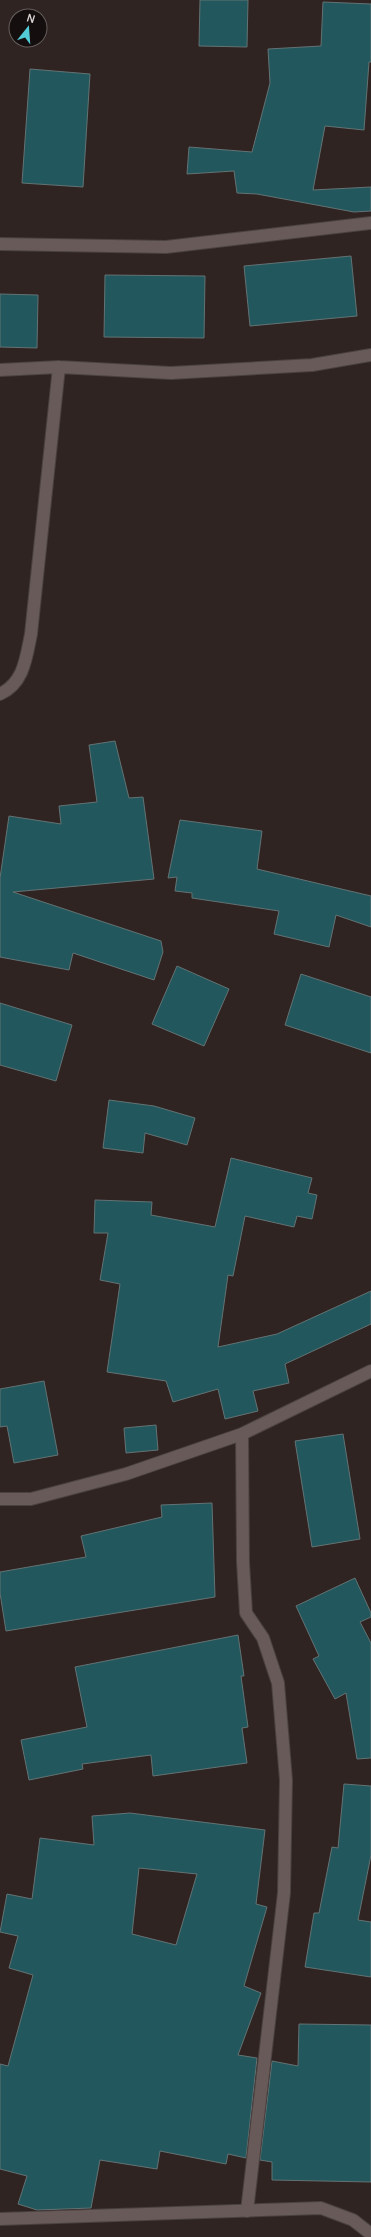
<svg xmlns="http://www.w3.org/2000/svg" width="371" height="2237" viewBox="0 0 371 2237" font-family="Manrope,sans-serif">
	<rect width="100%" height="100%" fill="#302422"/>
	<path fill="#22585d" stroke="#637273" fill-rule="evenodd" d="M200 0H248L247 47 199 46Z
		M323 2 371 4V62H369L364 130 325 126 313 190 371 187V211L354 212 257 194 237 193 234 171 187 174 189 147 252 152 270 83 268 49 321 46Z
		M30 69 90 74 83 187 22 183Z
		M351 256 357 316 250 326 244 266Z
		M105 275 205 276 204 338 104 337Z
		M0 294 38 295 37 348 0 347Z
		M115 741 129 798 143 797 154 879 13 892 161 941 163 952 154 980 73 953 69 970 0 957V878L9 816 61 824 59 806 97 802 89 745Z
		M180 820 262 831 257 869 371 896V927L336 915 329 947 274 934 279 911 192 898V893L175 891 177 877 168 878Z
		M177 966 229 989 204 1046 152 1024Z
		M301 974 371 997V1053L285 1025Z
		M0 1003 72 1025 56 1081 0 1065Z
		M109 1100 154 1106 195 1118 187 1145 145 1133 143 1153 103 1148Z
		M231 1158 312 1178 308 1193 317 1195 312 1219 297 1216 294 1227 245 1216 233 1276 228 1275 218 1347 277 1334 371 1291V1324L285 1364 289 1383 253 1391 258 1411 225 1419 218 1389 173 1402 166 1381 107 1372 120 1284 100 1280 108 1233H94L95 1200 152 1202 151 1215 215 1227Z
		M44 1381 58 1455 14 1463 7 1426 0 1427V1389Z
		M156 1425 158 1450 126 1453 124 1428Z
		M343 1434 360 1539 312 1547 295 1441Z
		M212 1503 215 1597 6 1631 0 1593V1572L86 1557 81 1536 162 1517 161 1505Z
		M355 1578 371 1613V1617L360 1622 371 1643V1758L357 1759 346 1693 335 1699 313 1659 319 1656 296 1606Z
		M238 1635 244 1676H241L248 1727 242 1728 247 1763 153 1776 151 1755 82 1764 83 1769 29 1780 21 1740 87 1727 75 1667Z
		M344 1784 371 1786V1855L358 1920 371 1922V1977L305 1967 314 1913H319L332 1847 338 1848Z
		M130 1813 265 1830 256 1904 267 1907 244 1986 261 1993 238 2055 257 2058 246 2158 228 2154 226 2164 160 2151 157 2169 100 2160 91 2208 37 2210 18 2204 27 2176 0 2169V2064L8 2066 33 1975 9 1968 18 1936 0 1932 7 1894 32 1899 40 1838 94 1845 92 1816ZM139 1868 197 1874 176 1945 132 1934Z
		M299 2024 371 2025V2182L272 2180V2162L260 2160 272 2061 298 2066Z"/>
	<g fill="none" stroke-linecap="round" stroke-linejoin="round">
		<defs>
			<path id="minor" d="M0 244 166 247 371 223
				M0 370 59 367 171 373 312 365 371 355
				M0 694C24 683 26 658 31 634L59 367
				M242 1434 243 1562 246 1613 263 1638 278 1683 286 1780 284 1893 247 2211
				M0 1499H31L126 1474 242 1434 371 1371
				M0 2219 321 2208 353 2220 371 2234"/>
		</defs>
		<use href="#minor" stroke="#4a4140" stroke-width="14"/>
		<use href="#minor" stroke="#675a58" stroke-width="12"/>
	</g>
	<g transform="translate(28 28) rotate(17)"><circle r="19" fill="#140f0e" stroke="#645e5d"/>
	<path d="M0-3L7 15L0 10L-7 15Z" fill="#52cbd7"/>
	<text y="-6" font-size="11" font-weight="bold" text-anchor="middle" fill="#dcd4d3">N</text>
	</g>
</svg>
